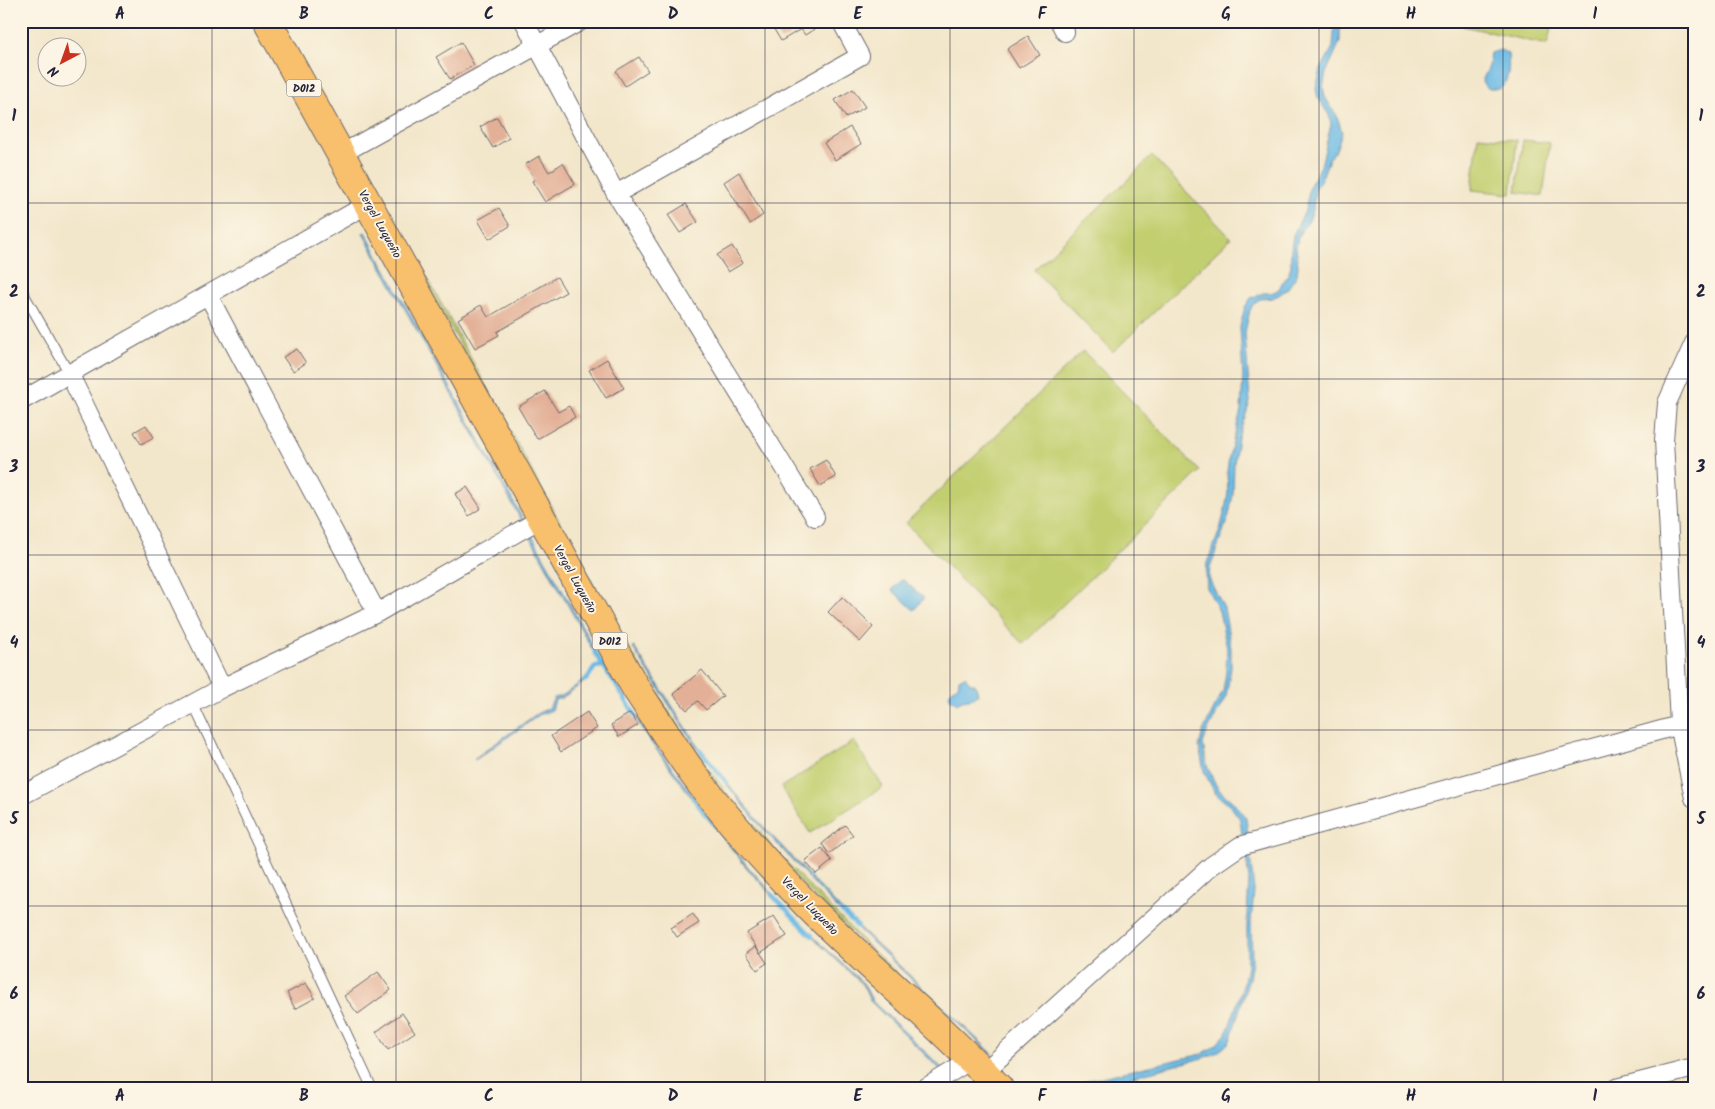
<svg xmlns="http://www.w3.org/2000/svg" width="1715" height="1109" viewBox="0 0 1715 1109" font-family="Kalam,sans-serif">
	<rect width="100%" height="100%" fill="#fcf5e5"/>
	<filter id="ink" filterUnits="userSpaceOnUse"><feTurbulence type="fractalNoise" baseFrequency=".02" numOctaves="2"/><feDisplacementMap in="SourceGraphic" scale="10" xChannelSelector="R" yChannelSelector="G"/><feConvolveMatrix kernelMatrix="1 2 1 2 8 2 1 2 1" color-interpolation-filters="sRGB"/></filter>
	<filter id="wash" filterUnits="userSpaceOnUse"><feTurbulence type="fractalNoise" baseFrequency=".0096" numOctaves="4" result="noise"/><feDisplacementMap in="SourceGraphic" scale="20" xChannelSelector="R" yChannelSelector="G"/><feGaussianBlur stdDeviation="1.12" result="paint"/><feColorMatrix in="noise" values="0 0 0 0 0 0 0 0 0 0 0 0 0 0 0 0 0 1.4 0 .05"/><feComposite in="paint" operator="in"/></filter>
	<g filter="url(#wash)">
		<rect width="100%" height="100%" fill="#f3e7cb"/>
		<path fill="#c2cf70" stroke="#727856" d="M1464 21H1553L1547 45 1463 26Z
			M1478 136 1517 140 1511 194 1472 190Z
			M1523 140 1550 143 1543 196 1516 192Z
			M1152 156 1231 238 1113 352 1034 270Z
			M410 246 627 646 692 748 733 800 780 856 862 940 984 1056 1013 1088H1009L958 1035 816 898 778 858 731 802 690 750 624 648 407 247Z
			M1083 351 1200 471 1023 644 906 523Z
			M854 741 883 787 810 833 781 787Z"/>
		<path fill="#6abae5" stroke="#466e90" d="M1337 21H1345L1340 30V42L1326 73 1323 87 1325 97 1337 116 1342 132 1336 150 1329 159 1323 175 1315 190 1313 210 1308 223 1302 229 1298 238 1296 246 1298 266 1297 275 1288 288 1279 295 1272 298 1260 299 1254 303 1250 310 1245 332 1250 402 1238 438 1234 463 1233 495 1229 515 1210 568 1209 578 1213 587 1224 608 1231 648V668L1226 696 1207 732 1203 744 1207 766 1218 789 1234 803 1246 818 1248 834 1242 835 1240 819 1232 808 1215 793 1204 771 1199 747 1203 731 1223 691 1226 672 1227 648 1219 611 1207 588 1206 574 1207 563 1220 530 1225 510 1228 493 1227 472 1229 457 1241 410 1243 377 1240 327 1245 307 1251 298 1263 293H1271L1278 290 1288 275 1291 267V250L1293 235 1305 211 1310 185 1321 166 1331 124 1329 115 1318 98 1316 89 1321 69 1333 47 1334 33Z
			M1501 50 1508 54C1509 66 1510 80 1500 89H1489L1482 83C1483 76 1487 73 1489 66 1491 61 1488 59 1490 53Z
			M365 232 599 657 597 658 363 233Z
			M902 579 924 598 914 610 892 590Z
			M634 647 704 755 702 756 633 648Z
			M965 676 969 682 975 684 978 693 974 698 962 700 957 703 950 698 949 693 954 688 958 686 959 679Z
			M588 677 590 678 562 698 555 700 552 710 539 715 475 760V758L538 713 549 708 554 698 562 696Z
			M634 711 647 734 697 801 695 802 645 734 632 712Z
			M724 779 760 823 846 915 844 916 757 822 723 780Z
			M705 811 748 867 776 897 775 898 747 868 703 813Z
			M1250 855 1254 891 1251 922 1252 961 1249 978 1230 1041C1221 1052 1212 1055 1199 1059L1088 1088H1070L1089 1080 1202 1054 1215 1046 1227 1033 1243 986 1247 966V915L1249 879 1246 856Z
			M854 923 994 1055 993 1056 853 924Z
			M808 933H809L863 983 873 1002 943 1069 941 1070 871 1002 862 984Z"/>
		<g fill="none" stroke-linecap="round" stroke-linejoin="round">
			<path stroke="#6abae5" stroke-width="4.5" d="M595 653 636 716
				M586 680 595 667 604 666
				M700 750 727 783
				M693 798 707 816
				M772 895 812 936
				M842 912 858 927"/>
		</g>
		<g id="blocks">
			<path fill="#e3b097" d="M769 21H827L805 35 801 29 781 41Z
				M1028 36 1040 55 1019 68 1007 49Z
				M461 42 474 65 450 79 436 57Z
				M639 57 648 71 625 86 616 71Z
				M853 89 865 107 846 118 835 100Z
				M497 117 509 138 493 148 480 127Z
				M850 127 861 144 835 160 824 143Z
				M539 156 549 172 563 163 575 184 545 202 532 181 535 180 526 164Z
				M739 172 763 215 750 224 724 182Z
				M686 204 698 222 680 233 668 215Z
				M499 208 510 226 489 239 478 220Z
				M732 246 743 263 728 272 717 255Z
				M557 277 566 292 497 332 499 335 475 348 458 319 481 305 488 317Z
				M297 349 306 363 293 371 283 357Z
				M607 359 624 388 606 398 589 370Z
				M545 391 558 412 569 406 575 417 537 439 518 407Z
				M146 425 154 437 141 444 134 432Z
				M826 460 836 477 820 486 810 469Z
				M467 487 481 508 469 516 455 494Z
				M842 597 873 627 860 642 828 612Z
				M702 670 723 696 706 710 698 701 687 710 673 694Z
				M587 712 597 728 561 752 551 736Z
				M630 713 638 725 619 737 611 725Z
				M845 825 853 835 829 854 822 844Z
				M822 848 832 861 816 874 805 861Z
				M693 914 699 923 677 937 671 928Z
				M774 916 787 936 760 953 747 933Z
				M756 946 767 963 757 970 746 953Z
				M378 972 391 990 358 1014 344 996Z
				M306 983 315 998 295 1009 287 993Z
				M402 1013 415 1032 388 1050 376 1032Z"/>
		</g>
	</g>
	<g filter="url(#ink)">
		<use href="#blocks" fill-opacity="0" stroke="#6b676d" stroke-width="1"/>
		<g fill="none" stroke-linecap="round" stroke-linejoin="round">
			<defs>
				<path id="lane" d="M21 289 69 373
					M193 704 372 1088"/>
				<path id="street" d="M524 21 616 194 815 517
					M1059 21 1065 32
					M341 154 581 21
					M616 194 860 56 841 21
					M208 295 377 613
					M1694 343 1667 403 1664 440 1679 724 1694 798
					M69 373 222 688
					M21 401 368 204
					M21 796 222 688 377 613 542 518
					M984 1072 1211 866 1240 846 1694 721
					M925 1088 971 1060
					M1616 1088 1694 1068"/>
				<path id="primary" d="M267 21 635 687C654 716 672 744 692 772 727 820 768 865 809 907 871 969 939 1024 999 1088"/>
			</defs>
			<use href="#lane" stroke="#6b676d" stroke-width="11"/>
			<use href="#street" stroke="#6b676d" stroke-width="20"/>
			<use href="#primary" stroke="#6b676d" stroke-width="30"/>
			<use href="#lane" stroke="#fff" stroke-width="9"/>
			<use href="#street" stroke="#fff" stroke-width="18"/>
			<use href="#primary" stroke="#f8bf6c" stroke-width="28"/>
		</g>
	</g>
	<path fill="none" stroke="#22223b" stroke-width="1" stroke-opacity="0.55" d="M212 21V1088M396 21V1088M581 21V1088M765 21V1088M950 21V1088M1134 21V1088M1319 21V1088M1503 21V1088M21 203H1694M21 379H1694M21 555H1694M21 730H1694M21 906H1694"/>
	<g text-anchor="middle" stroke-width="4" stroke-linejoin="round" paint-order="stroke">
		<g fill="#fcf5e5" stroke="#63616e" stroke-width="1">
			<rect x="286.5" y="79.5" width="35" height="17" rx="4"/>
			<rect x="592.5" y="632.5" width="35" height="17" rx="4"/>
		</g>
		<g font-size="11" font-weight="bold" fill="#22223b">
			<text x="304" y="92">D012</text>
			<text x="610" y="645">D012</text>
		</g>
		<g font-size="12" fill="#22223b" stroke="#fcf5e5">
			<text transform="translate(380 224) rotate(61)" y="4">Vergel Luqueño</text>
			<text transform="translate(575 579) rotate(61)" y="4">Vergel Luqueño</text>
			<text transform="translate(810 906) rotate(46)" y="4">Vergel Luqueño</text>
		</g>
	</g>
	<rect width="1715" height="1109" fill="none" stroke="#fcf5e5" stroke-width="55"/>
	<g transform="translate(62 62) rotate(221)"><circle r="24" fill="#fcf5e5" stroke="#a5a1a1"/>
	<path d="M0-4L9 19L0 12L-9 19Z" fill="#c8321e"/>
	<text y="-8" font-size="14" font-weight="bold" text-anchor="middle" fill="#22223b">N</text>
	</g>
	<rect x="28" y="28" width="1660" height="1054" fill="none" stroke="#22223b" stroke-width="2"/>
	<g font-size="16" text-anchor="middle" font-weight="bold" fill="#22223b">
		<text x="120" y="19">A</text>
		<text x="304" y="19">B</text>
		<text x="489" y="19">C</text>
		<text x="673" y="19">D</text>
		<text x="858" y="19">E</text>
		<text x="1042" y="19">F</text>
		<text x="1226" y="19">G</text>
		<text x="1411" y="19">H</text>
		<text x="1595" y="19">I</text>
		<text x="14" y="121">1</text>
		<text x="1701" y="121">1</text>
		<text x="14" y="297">2</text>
		<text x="1701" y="297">2</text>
		<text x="14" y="472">3</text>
		<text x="1701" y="472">3</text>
		<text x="14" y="648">4</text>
		<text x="1701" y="648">4</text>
		<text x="14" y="824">5</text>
		<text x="1701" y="824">5</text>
		<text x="14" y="999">6</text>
		<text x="1701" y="999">6</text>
		<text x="120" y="1101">A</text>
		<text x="304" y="1101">B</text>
		<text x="489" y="1101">C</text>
		<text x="673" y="1101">D</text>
		<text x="858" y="1101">E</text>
		<text x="1042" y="1101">F</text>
		<text x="1226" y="1101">G</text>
		<text x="1411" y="1101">H</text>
		<text x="1595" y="1101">I</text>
	</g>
</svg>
